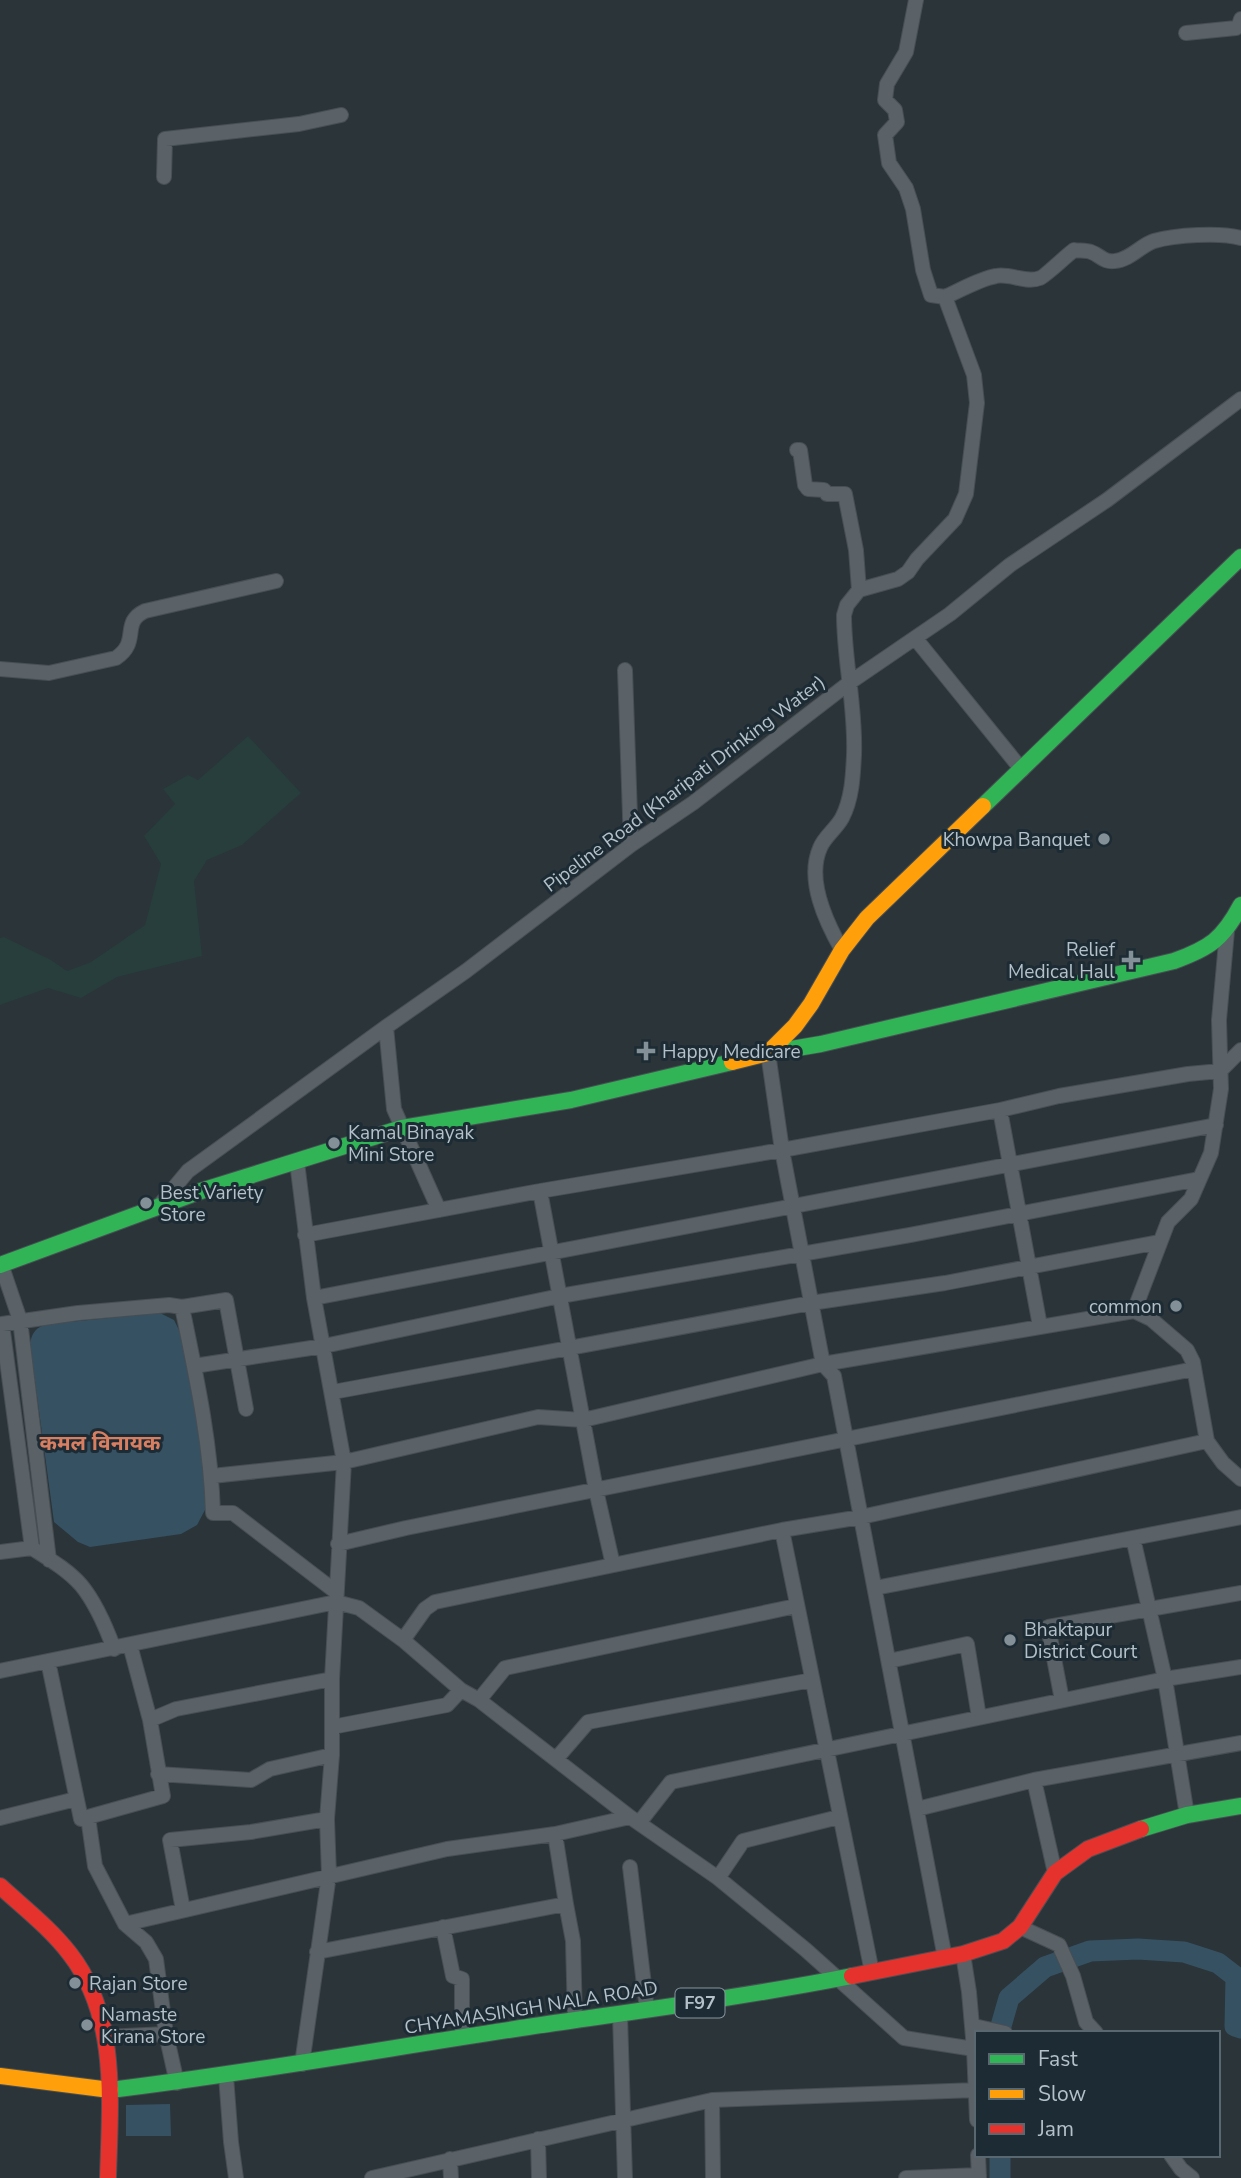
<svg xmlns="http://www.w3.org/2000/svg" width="1241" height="2178" viewBox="0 0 1241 2178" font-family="'Nunito Sans','Noto Sans Devanagari',sans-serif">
	<rect width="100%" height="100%" fill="#2a3439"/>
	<path fill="#273e3d" d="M248 736 301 793 242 845 207 860 194 881 202 956 117 977 81 998 48 988 0 1005V938L4 937 51 960 67 971 91 962 145 925 161 864 144 836 175 804 163 789 188 775 198 780Z"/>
	<path fill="#365162" d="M160 1313 174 1320 182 1336 208 1475 205 1510 197 1525 181 1534 90 1547 78 1542 54 1522 30 1344C32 1332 36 1327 48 1324Z
		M170 2104 171 2136H126V2105Z"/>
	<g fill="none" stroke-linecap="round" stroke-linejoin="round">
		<path stroke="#365162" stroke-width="21" d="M999 2033 1009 1998 1045 1967 1090 1951 1138 1949 1184 1952 1218 1963 1236 1977 1235 2026 1241 2028
			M1000 2155V2178"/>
		<defs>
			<path id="street" d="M1186 33 1236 28 1239 25 1241 19
				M164 177 165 139 299 124 341 115
				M945 297C961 290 979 279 996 276 1011 273 1026 284 1040 278 1044 277 1067 255 1074 250 1079 251 1086 250 1091 252 1100 255 1104 263 1115 261 1130 260 1141 245 1154 241 1175 235 1220 232 1241 238
				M797 450H800L805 485 808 489 824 490 827 494H845L856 550 859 590 847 605 844 615C844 661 856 708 854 755 853 776 852 799 842 818 836 829 824 837 820 848 806 880 826 922 842 950
				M859 590 898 579 908 572 917 559 955 519 966 494 977 403 974 375 945 297 931 295 923 270 913 209 906 188 889 163 885 135 897 122 895 110 885 100 887 84 906 52 916 0
				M915 638 1022 770
				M0 669 49 673 116 658C141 641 120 623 145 611L276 581
				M625 670 631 845
				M386 1027 394 1109 439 1210
				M768 1053 782 1150 823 1364 834 1376 945 1958
				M1000 1110 1040 1326
				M297 1162 314 1298 344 1462 332 1679V1755L327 1819 329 1875 302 2064
				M540 1191 596 1490 613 1565
				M158 1207 188 1171 386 1027 466 971 631 845 693 803 849 683 950 614 1010 565 1107 500 1241 399
				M305 1235 540 1191 782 1150 1000 1110 1059 1096 1188 1074 1220 1071 1241 1050
				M1 1264 20 1320 49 1560
				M314 1298 1216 1125
				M182 1307 226 1300 246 1409
				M1134 1311 1168 1222 1191 1199 1211 1153 1221 1089 1219 1020 1227 931
				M194 1366 324 1346 560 1296 910 1235 1199 1179
				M333 1392 811 1303 945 1283 1159 1242
				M212 1476 344 1462 538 1417 583 1420 823 1364 1134 1311 1151 1319 1187 1350 1193 1362 1207 1441 1223 1463 1241 1479
				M782 1530 872 1972
				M1133 1538 1165 1679 1187 1815
				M338 1544 406 1528 1194 1369
				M32 1548 2 1324 78 1313 169 1305 182 1307C196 1375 211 1443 213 1513H233L336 1592
				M0 1552 32 1548C49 1559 68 1570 81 1585 96 1603 106 1627 114 1649
				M875 1588 1241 1517
				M403 1640 425 1609 435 1602 782 1530 861 1517 1207 1441
				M48 1661 81 1819 88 1817 95 1866 125 1924 146 1942 156 1959 166 2034
				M889 1661 967 1644 979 1717
				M0 1671 336 1602 359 1608 403 1640 461 1690 479 1700 630 1817 718 1878 806 1950 904 2038 974 2049 977 2120
				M479 1700 505 1668 796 1606
				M1062 1700 1048 1627 1241 1593
				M150 1720 176 1709 332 1679
				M332 1727 447 1705 461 1690
				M556 1759 588 1722 812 1680
				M158 1774 251 1780 270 1769 332 1755
				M1034 1780 1055 1873
				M917 1809 1034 1780 1241 1743
				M88 1817 163 1796 150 1720 130 1645
				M0 1818 76 1799
				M639 1823 671 1782 1165 1679 1241 1667
				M630 1867 647 2010
				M718 1878 743 1841 839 1817
				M566 1904 573 1941 575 2019
				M183 1910 170 1840 251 1832 327 1819
				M125 1924 447 1849 555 1834 630 1817
				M443 1927 453 1976 462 1979V2037
				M1020 1927 1059 1945 1073 1976 1086 2022 1096 2033
				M317 1952 566 1904 555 1834
				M963 1954 969 1992 974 2049
				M620 2015 625 2178
				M974 2026 1005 2033
				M105 2037 166 2034 177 2083
				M226 2076 231 2142 236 2178
				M712 2100 713 2178
				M538 2139 539 2178
				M978 2155 979 2178
				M1171 2155 1181 2169 1192 2178
				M450 2159 451 2178
				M372 2178 712 2100 976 2090
				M906 2178 979 2175"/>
			<path id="fast" d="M983 806 1241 557
				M768 1053 821 1044 1174 961C1210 948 1223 939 1241 905
				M0 1265 201 1191 402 1128 571 1100 732 1062
				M1141 1829 1187 1815 1241 1806
				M110 2090C250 2073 389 2048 528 2027 636 2011 744 1997 852 1976"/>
			<path id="slow" d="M732 1062 768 1053 795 1026 811 1004 842 950 867 918 983 806
				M0 2076 110 2090"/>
			<path id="jam" d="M0 1886C24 1908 50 1928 70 1954 119 2017 110 2103 108 2178
				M852 1976 963 1954 1003 1941 1020 1927 1055 1873 1088 1849 1141 1829"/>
		</defs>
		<use href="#street" stroke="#484f54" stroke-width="16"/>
		<use href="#fast" stroke="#484f54" stroke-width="18"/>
		<use href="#slow" stroke="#484f54" stroke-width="18"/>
		<use href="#jam" stroke="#484f54" stroke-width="18"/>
		<use href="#street" stroke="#5a6267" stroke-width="14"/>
		<use href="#fast" stroke="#30b455" stroke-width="16"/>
		<use href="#slow" stroke="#ff9f0a" stroke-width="16"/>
		<use href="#jam" stroke="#e5322d" stroke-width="16"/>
	</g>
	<g fill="#849097" stroke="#1d2b34" stroke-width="2.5">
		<circle cx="1104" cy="839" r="7"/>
		<path d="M1127.5 949.5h7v7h7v7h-7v7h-7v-7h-7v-7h7z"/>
		<path d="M642.5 1040.5h7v7h7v7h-7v7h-7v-7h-7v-7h7z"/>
		<circle cx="334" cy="1143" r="7"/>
		<circle cx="146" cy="1203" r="7"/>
		<circle cx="1176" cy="1306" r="7"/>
		<circle cx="1010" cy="1640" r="7"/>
		<circle cx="75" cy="1983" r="7"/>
		<circle cx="87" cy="2025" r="7"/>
	</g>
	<g text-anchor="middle" stroke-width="6" stroke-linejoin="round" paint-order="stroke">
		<rect fill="#1d2b34" stroke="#87949d" stroke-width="2" x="675.5" y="1988.5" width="49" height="29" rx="5"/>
		<g font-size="18" font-weight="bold" fill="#b4c1ca">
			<text x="700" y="2009">F97</text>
		</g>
		<g font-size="19" fill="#b4c1ca" stroke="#1d2b34">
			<text transform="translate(684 783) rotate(-37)" y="7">Pipeline Road (Kharipati Drinking Water)</text>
			<text transform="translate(531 2007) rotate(-9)" y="7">CHYAMASINGH NALA ROAD</text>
		</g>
		<g font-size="19" fill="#b4c1ca" stroke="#1d2b34" text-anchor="start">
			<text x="1090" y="846" text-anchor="end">Khowpa Banquet</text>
			<text x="1115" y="956" text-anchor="end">Relief<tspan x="1115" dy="22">Medical Hall</tspan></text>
			<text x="662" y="1058">Happy Medicare</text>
			<text x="348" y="1139">Kamal Binayak<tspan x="348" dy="22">Mini Store</tspan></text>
			<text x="160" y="1199">Best Variety<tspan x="160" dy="22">Store</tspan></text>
			<text x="1162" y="1313" text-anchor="end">common</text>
			<text x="1024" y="1636">Bhaktapur<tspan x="1024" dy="22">District Court</tspan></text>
			<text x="89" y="1990">Rajan Store</text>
			<text x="101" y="2021">Namaste<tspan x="101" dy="22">Kirana Store</tspan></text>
		</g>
		<g font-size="21" font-weight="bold" fill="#d87e61" stroke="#1d2b34">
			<text x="100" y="1450">कमल विनायक</text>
		</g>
	</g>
	<rect x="975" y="2031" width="245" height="126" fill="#1d2b34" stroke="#596770" stroke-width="2"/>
	<rect x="989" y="2054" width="35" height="10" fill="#30b455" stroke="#596770" stroke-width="2"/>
	<text x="1038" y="2066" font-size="21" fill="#b4c1ca">Fast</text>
	<rect x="989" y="2089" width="35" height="10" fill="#ff9f0a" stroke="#596770" stroke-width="2"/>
	<text x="1038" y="2101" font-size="21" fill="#b4c1ca">Slow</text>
	<rect x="989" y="2124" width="35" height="10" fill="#e5322d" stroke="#596770" stroke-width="2"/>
	<text x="1038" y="2136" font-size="21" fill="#b4c1ca">Jam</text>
</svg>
